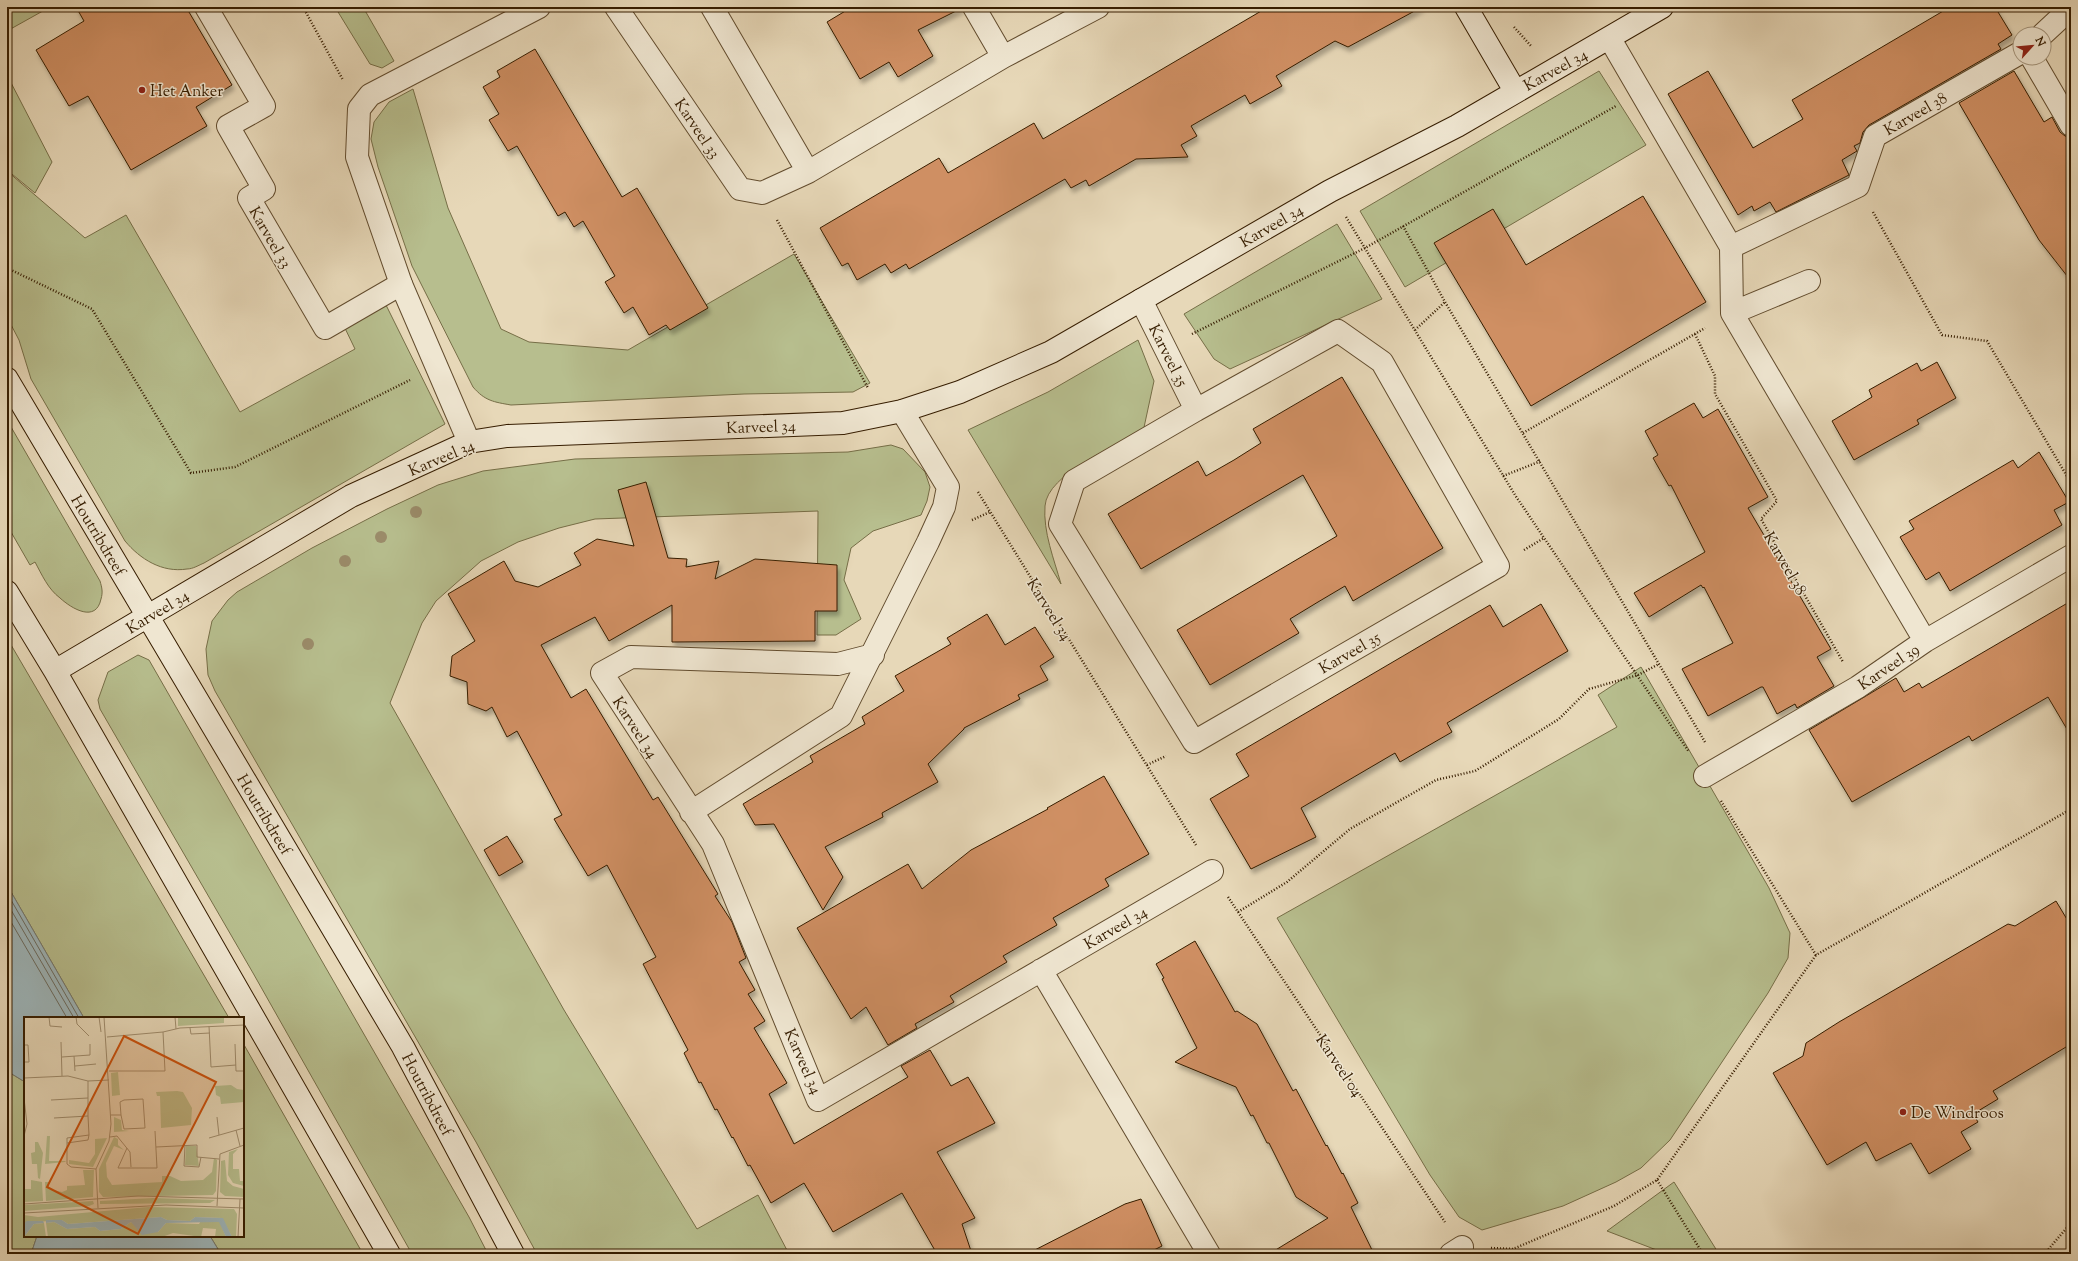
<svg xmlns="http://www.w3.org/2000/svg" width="2078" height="1261" viewBox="0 0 2078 1261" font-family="'Sorts Mill Goudy',serif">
	<defs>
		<filter id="shadow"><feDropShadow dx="2.5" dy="4.5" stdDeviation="2" flood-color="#0004"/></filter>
	</defs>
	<rect width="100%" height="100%" fill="#e7d8b8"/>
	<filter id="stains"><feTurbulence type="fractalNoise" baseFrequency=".005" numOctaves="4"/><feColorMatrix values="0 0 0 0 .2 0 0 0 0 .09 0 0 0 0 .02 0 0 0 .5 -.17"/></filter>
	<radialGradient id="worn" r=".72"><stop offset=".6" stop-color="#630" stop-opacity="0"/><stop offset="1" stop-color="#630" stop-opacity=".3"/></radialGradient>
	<path fill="#b7be8e" stroke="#766e47" d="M7 7H50L7 31Z
		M335 7H363L394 61 382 68 370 64Z
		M1599 71 1646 145 1405 287 1360 211Z
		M7 75 52 162 35 193 7 170Z
		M413 89 448 208 501 329 529 342 628 350 794 254 870 383 853 392 744 394 511 405C494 402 485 401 473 387L412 266 378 167 371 139 374 122 389 102Z
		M7 171 85 238 126 215 240 412 355 349 342 322 384 301 445 424 204 563C199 565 193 569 187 569 162 573 140 559 125 541L31 379 19 340 7 317Z
		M1337 224 1382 299 1230 369 1214 359 1184 314Z
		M1138 340 1154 381 1143 432C1117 445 1047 474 1045 506 1043 532 1054 559 1061 584L968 430 1048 392Z
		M7 420 100 581C102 588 103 592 101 599 96 623 72 609 60 598 48 589 42 575 35 562L30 565 7 525Z
		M891 445 903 449 925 472 930 487 927 501 921 515 873 531 851 548 844 580 861 619 836 635H817L818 511 595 519 559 528 518 542 481 561 436 601 422 623 390 703 564 1010 697 1229 758 1195 789 1254H537L476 1142 215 691 208 675 206 649 212 621 228 600 237 592 312 548 387 509 438 485 483 471 575 459 848 452Z
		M7 638 229 1018H84L7 885Z
		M138 655 149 660 469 1217 488 1254H412L253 973 100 709 98 700 108 672Z
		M1641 667 1769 888 1790 933 1788 958 1768 993 1670 1140 1641 1168 1616 1182 1563 1206 1482 1230 1459 1217 1430 1175 1277 918 1617 727 1598 695Z
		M243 1043 363 1254H221L210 1236H243Z
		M7 1071 25 1082V1236H37L31 1254H7Z
		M1674 1182 1719 1254H1667L1607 1231Z"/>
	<path fill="#9db6bb" stroke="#747970" d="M7 885 84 1018H25V1082L7 1071Z
		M37 1236H210L221 1254H31Z"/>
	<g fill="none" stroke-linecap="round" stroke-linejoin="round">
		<path stroke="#6a6a5e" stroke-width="1" d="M7 893 79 1018
			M7 903 74 1018
			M7 915 67 1018"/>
	</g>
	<path fill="#cf8f64" stroke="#361d00" filter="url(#shadow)" d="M76 7H186L232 85 196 107 207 126 131 170 88 96 69 106 36 50 84 21Z
		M852 7H962V8L918 30 933 56 898 77 889 62 860 79 827 22Z
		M1268 7H1422L1348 47 1335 41 1276 76 1282 86 1250 104 1245 95 1191 126 1197 136 1181 145 1188 157 1136 159 1089 186 1086 180 1071 188 1065 179 909 269 906 264 891 273 885 264 857 280 848 263 842 266 820 228 939 158 948 173 1034 123 1043 139Z
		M1950 7H1995L2012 35 1998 44 2001 49 1869 125 1863 132 1860 143 1854 146 1857 151 1842 160 1849 175 1776 212 1770 202 1754 211 1752 206 1738 215 1668 94 1708 71 1753 148 1803 119 1792 100Z
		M535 49 622 197 637 188 708 308 670 330 666 325 649 335 633 307 624 313 605 282 615 276 583 221 574 227 565 212 558 216 517 146 508 151 489 120 499 114 483 87 500 77 497 71Z
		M2014 71 2044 122 2052 117 2060 132 2065 136 2071 137V281L2039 240 1959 103Z
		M1643 196 1706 302 1531 406 1434 243 1493 209 1526 265Z
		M1937 362 1956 398 1917 420 1919 424 1854 460 1832 421 1872 397 1869 390 1917 363 1921 371Z
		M1342 377 1443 548 1353 601 1345 586 1318 602 1290 619 1299 633 1210 685 1177 630 1337 536 1303 475 1141 569 1108 514 1198 461 1206 476 1234 460 1261 443 1253 429Z
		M1694 403 1703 418 1718 409 1768 497 1748 508 1831 649 1817 657 1834 686 1797 708 1795 704 1777 714 1763 687H1761L1708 716 1682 669 1733 643 1704 587 1703 588 1701 585 1649 617 1634 593 1705 552 1671 485 1669 486 1653 458 1658 455 1645 431Z
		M2039 452 2069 502 2054 510 2062 525 1950 591 1939 572 1926 580 1900 537 1914 529 1909 521 2013 460 2018 468Z
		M646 482 668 558 687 559 686 567 719 561 715 579 755 559 837 565V611H815V641L672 642V605L609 641 595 617 541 645 571 698 586 689 653 800 658 797 718 894 715 896 732 922 746 958 739 962 755 990 748 994 765 1021 754 1028 787 1083 769 1094 794 1144 908 1077 901 1066 930 1050 951 1086 968 1077 995 1123 937 1152 975 1218 962 1224 972 1254H937L902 1193 833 1232 804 1183 771 1203 750 1165 748 1166 733 1137 732 1138 717 1109 715 1110 701 1082 699 1083 684 1053 688 1050 643 964 656 957 607 865 588 876 554 819 562 815 517 731 507 737 492 707 486 711 468 704 467 682 450 676 452 656 475 641 448 594 504 561 515 581 538 587 581 565 574 553 597 539 634 546 618 490Z
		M2071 601V736L2048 697 1972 741 1969 736 1852 802 1809 730 1896 678 1904 692 1919 683 1922 688Z
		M1541 604 1568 651 1447 723 1452 732 1400 762 1395 753 1301 808 1316 837 1251 869 1210 799 1249 776 1236 754 1490 605 1503 627Z
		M987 614 1005 645 1035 627 1054 657 1040 666 1048 680 1018 695 1020 699 964 728V729L928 764 938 782 882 813 883 817 825 847 843 877 823 910 774 824 755 825 743 804 813 762 810 756 865 724 862 717 904 691 895 676 951 644 947 638Z
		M1104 776 1149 854 1105 879 1109 886 1053 918 1057 925 1003 956 1007 962 950 996 954 1002 915 1024 917 1028 888 1045 866 1007 851 1019 797 928 908 864 922 889 971 850 1048 809 1047 808Z
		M507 836 523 862 499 876 484 850Z
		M2056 901 2071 926V1044L1993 1091 1998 1099 1973 1114 1978 1122 1961 1132 1971 1149 1929 1174 1911 1143 1876 1161 1866 1142 1827 1165 1773 1073 1803 1056 1806 1043 1839 1022 2008 924 2015 926Z
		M1195 941 1235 1012 1237 1011 1257 1024 1293 1091 1296 1089 1326 1146 1327 1145 1342 1174 1343 1173 1358 1203 1351 1207 1374 1254H1269L1328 1218 1296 1197 1269 1143H1267L1253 1115 1251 1116 1236 1087 1175 1062 1197 1048 1162 979 1164 978 1156 964Z
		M1141 1199 1162 1246 1146 1254H1027L1125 1204Z"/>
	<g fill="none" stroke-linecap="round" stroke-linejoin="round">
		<defs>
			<path id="lane" d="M206 7 264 106 228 126 264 189 249 198 325 328 401 284"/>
			<path id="street" d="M616 7 740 189 762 193 808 172
				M712 7 808 172 1003 57
				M974 7 1003 57 1098 7
				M2043 34 2071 8
				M1610 39 1731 247 1732 313 1925 641
				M2032 58 2071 125
				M1731 247 1858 186 1875 136 2020 53
				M1141 300 1196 410 1338 331 1382 362 1498 566 1194 742 1060 524 1074 481 1196 410
				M1732 313 1809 281
				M469 442 401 284 357 157 359 109 370 95 539 7
				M873 655 838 664 631 657 602 673 713 844 818 1100 1212 871
				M1705 776 1858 687 1925 641 2071 556
				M691 812 841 716 928 542 944 507 948 487 902 411
				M1041 970 1209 1254
				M1451 1254 1462 1247"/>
			<path id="secondary" d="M1466 7 1515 91
				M7 379 403 1047 513 1254
				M7 592 55 671 389 1254
				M55 671 351 496 469 442 507 436 843 423 902 411 960 392 1051 352 1330 191 1457 126 1662 7"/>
		</defs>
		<use href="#lane" stroke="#624c2e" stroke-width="24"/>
		<use href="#street" stroke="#624c2e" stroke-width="24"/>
		<use href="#secondary" stroke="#361d00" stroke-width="24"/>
		<path stroke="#361d00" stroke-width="2.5" stroke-dasharray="1 2" stroke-linecap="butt" d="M303 7 343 80
			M1514 27 1532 47
			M1873 212 1942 335 1987 341 2071 483
			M1346 217 1515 495 1689 752
			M777 220 868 388
			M1403 226 1445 302 1705 742
			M7 268 92 309 191 473 235 467 410 380
			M1415 330 1445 302
			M1192 334 1365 248 1616 106
			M1695 334 1715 376V394L1777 501 1761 519 1843 662
			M1523 433 1705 328
			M1503 476 1541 461
			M978 492 1196 845
			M972 520 990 512
			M1524 550 1544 538
			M1147 765 1166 756
			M1721 801 1816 955 2071 809
			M1228 897 1445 1222
			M1238 912 1287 882 1350 829 1436 780 1475 771 1559 719 1589 689 1638 675 1659 664
			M1657 1180 1703 1254
			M1491 1248 1513 1249 1614 1206 1657 1180 1816 955
			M2041 1254 2046 1252 2071 1223"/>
		<use href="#lane" stroke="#efe6d1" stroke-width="22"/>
		<use href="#street" stroke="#efe6d1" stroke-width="22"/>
		<use href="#secondary" stroke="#efe6d1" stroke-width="22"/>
	</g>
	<g fill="#9b8c6a">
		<circle cx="416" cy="512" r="6"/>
		<circle cx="381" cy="537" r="6"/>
		<circle cx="345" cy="561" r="6"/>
		<circle cx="308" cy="644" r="6"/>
	</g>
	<g fill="#8f2418" stroke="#efe6d1" stroke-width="1.5">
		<circle cx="142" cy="90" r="4"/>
		<circle cx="1903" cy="1112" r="4"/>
	</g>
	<g text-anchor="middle" stroke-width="3" stroke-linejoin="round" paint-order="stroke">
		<g font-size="16" fill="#361d00" stroke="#efe6d1">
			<text transform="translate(1555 69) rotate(-29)" y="6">Karveel 34</text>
			<text transform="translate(1915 113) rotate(-30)" y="6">Karveel 38</text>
			<text transform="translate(698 128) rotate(56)" y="6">Karveel 33</text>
			<text transform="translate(1271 225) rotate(-30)" y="6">Karveel 34</text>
			<text transform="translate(271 237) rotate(60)" y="6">Karveel 33</text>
			<text transform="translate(1169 355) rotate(63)" y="6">Karveel 35</text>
			<text transform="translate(761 426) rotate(-2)" y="6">Karveel 34</text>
			<text transform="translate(441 457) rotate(-23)" y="6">Karveel 34</text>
			<text transform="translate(99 535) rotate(59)" y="6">Houtribdreef</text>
			<text transform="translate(1786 563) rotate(60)" y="6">Karveel 38</text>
			<text transform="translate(1050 609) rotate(58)" y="6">Karveel 34</text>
			<text transform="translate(157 611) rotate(-31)" y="6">Karveel 34</text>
			<text transform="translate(1349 652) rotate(-30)" y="6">Karveel 35</text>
			<text transform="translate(1888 666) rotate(-34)" y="6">Karveel 39</text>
			<text transform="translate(636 727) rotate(57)" y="6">Karveel 34</text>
			<text transform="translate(265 814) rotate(59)" y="6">Houtribdreef</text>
			<text transform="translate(1115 927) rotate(-30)" y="6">Karveel 34</text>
			<text transform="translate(804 1061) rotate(66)" y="6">Karveel 34</text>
			<text transform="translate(1340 1065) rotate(56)" y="6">Karveel 04</text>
			<text transform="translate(428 1094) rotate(62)" y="6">Houtribdreef</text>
		</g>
		<g font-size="16" fill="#361d00" stroke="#efe6d1" text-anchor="start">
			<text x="150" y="96">Het Anker</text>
			<text x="1911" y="1118">De Windroos</text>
		</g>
	</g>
	<g transform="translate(24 1017)">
		<rect width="220" height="220" fill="#e7d8b8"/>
		<path d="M154 0H200V6L154 9ZM94 55 96 78 88 79 87 56ZM207 68 213 72 220 73V85L197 87 196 80 192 78 191 69ZM153 74 159 75 168 91 167 108 137 111 136 79H133L132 75ZM90 100 97 103 98 113 105 114 90 115ZM23 119H26L25 144H42L41 145 21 147ZM90 120 94 122V128L100 133 90 129 82 146 83 160 88 168 138 165V159H146L157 164 179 163 188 155 190 141 193 143 192 174 189 178 79 180 75 175V152ZM83 121 69 150 45 147V143L65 146 71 137V122ZM11 125H14L19 136 16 162 14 161 13 147H8L7 136 11 135ZM162 129H172L175 149 161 148ZM214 132 209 137V152H215L216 164H220V169L209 166 204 158 205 135ZM201 143 203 164 209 169 220 172V180L201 179 196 175 197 144ZM59 153H70L69 180 22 184 21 165H25V172L38 175 43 173V169L61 168ZM7 163 18 165 19 184 0 185V172H7ZM129 181 191 183 186 186 76 187V184ZM69 184 70 187 65 189 0 194V188ZM124 190 210 192 213 197 212 220H208L198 201 171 200 166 204 143 203 137 200 44 207 38 203 0 206V198L14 200ZM177 204 196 205 202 220H191L192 212 179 211 177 220 149 216 138 220H24L22 206 30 205 43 212 71 210 76 214 97 212 107 205 134 215 142 206 175 207ZM20 206 22 220H0L10 207Z" fill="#b7be8e"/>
		<path d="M137 200 143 203 166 204 171 200 199 201 208 220H202L195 205 142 206 134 215 118 218 107 205 97 212 76 214 71 210 43 212 30 205 22 206V203H38L44 207ZM3 204H19L20 206 10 207 0 220V206Z" fill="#9db6bb"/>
		<path fill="none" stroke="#a08d6e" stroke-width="1" d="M25 0 26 9 38 10M52 0 53 7 65 19M75 0 77 15M151 0 152 12M185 9 187 50 212 48M166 11 167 17 186 16M83 20 139 15 156 11 220 8M37 25 38 59M211 27 212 54H220M0 28H4L5 45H0M50 39 51 54M38 40 66 38V27M51 49 72 47M85 54H141L139 15M0 61 44 59 64 64 85 63M0 81 3 107 0 119M27 83 64 81M87 98H97L96 85 100 83 119 82 121 111 100 112 97 98M64 99 65 118 43 121V147L47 150 72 152M193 100 195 118M30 101 64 99V64M212 113 216 129M86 120 93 119 106 135 107 150M185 121 220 111M43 126 64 123 65 118M161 128 160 149 175 150 177 140M132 130 173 128V140L195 142M103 131 94 151H133L131 114M0 187 114 179 220 182M193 189 196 137 220 128M74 191 72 152 85 124 87 107 80 0M0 196 142 188 220 191M214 220 216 182"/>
		<path fill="#cd500a" fill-opacity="0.15" stroke="#cd500a" stroke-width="2" d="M100 19 192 65 114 217 23 170Z"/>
		<rect width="220" height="220" fill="none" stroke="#361d00" stroke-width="2"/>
	</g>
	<rect width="2078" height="1261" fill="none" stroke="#e7d8b8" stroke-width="24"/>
	<rect x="8" y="8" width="2062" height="1245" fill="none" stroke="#361d00" stroke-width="2"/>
	<rect x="12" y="12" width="2054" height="1237" fill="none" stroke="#361d00"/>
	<g transform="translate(2032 46) rotate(63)"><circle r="19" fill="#efe6d1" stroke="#a5967d"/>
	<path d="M0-3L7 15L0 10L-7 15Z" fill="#8f2418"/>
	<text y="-6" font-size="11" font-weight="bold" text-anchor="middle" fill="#361d00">N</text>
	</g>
	<rect width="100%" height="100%" filter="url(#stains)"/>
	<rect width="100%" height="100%" fill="url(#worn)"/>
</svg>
